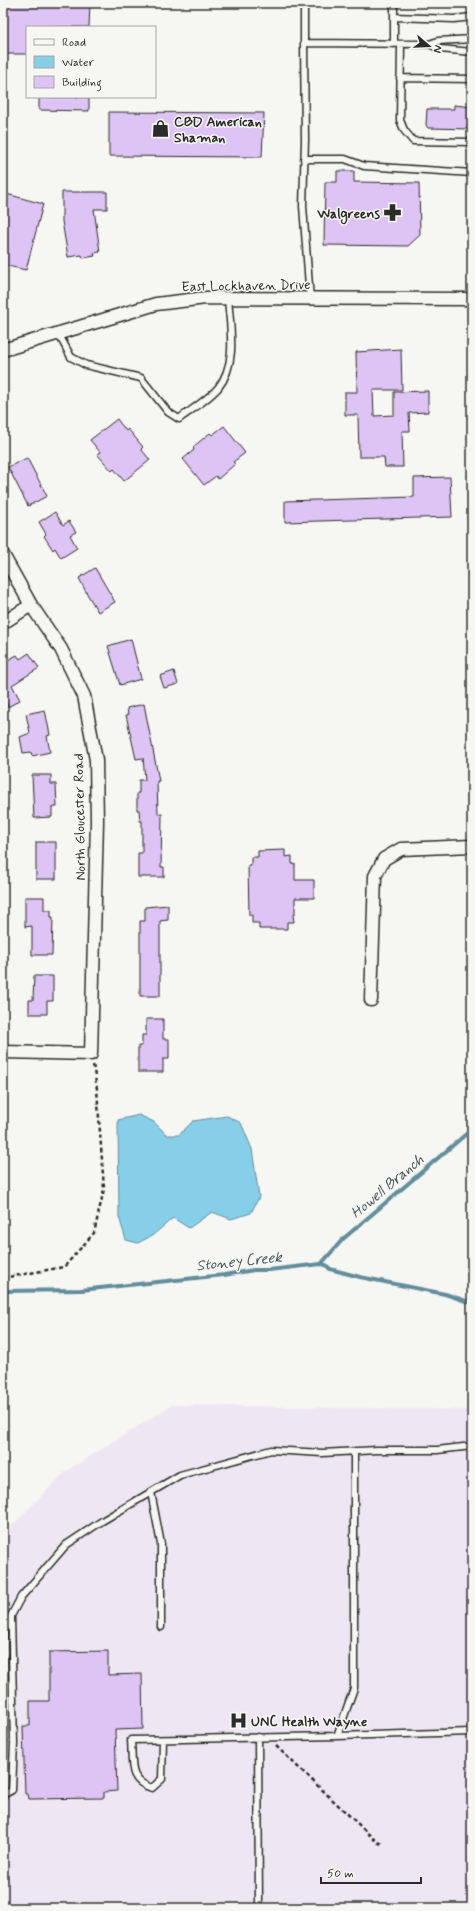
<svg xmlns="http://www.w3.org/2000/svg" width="475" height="1911" viewBox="0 0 475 1911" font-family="Mynerve,sans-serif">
	<rect width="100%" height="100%" fill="#f6f6f2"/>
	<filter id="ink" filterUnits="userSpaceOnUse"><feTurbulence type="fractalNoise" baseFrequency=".025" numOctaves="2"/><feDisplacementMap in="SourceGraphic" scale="8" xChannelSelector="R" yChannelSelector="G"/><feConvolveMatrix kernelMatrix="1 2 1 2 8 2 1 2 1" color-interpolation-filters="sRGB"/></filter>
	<g filter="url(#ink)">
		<path fill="#eee7f3" d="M172 1405 472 1410V1908H3V1535L65 1472Z"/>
		<path fill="#87cfe8" stroke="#628d9c" d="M139 1115 154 1122 167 1135H179L193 1121 227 1116 241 1123 252 1149 259 1197 251 1213 231 1219 212 1212 189 1228 173 1218 153 1235 138 1243 126 1240 119 1217 118 1120Z"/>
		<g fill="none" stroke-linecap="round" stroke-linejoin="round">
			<path stroke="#628d9c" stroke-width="4" d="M321 1264 343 1239 472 1129
				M3 1291 81 1290 224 1275 254 1270H269L321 1264 326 1265 330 1269 360 1277 445 1294 472 1303"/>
		</g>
		<path fill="#ddc4f4" stroke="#2b2b2b" d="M3 3H90L89 27H27V54H3Z
			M39 97H89V111L39 110Z
			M454 105 472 107V129L428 128 426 125 427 109H454Z
			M109 112 264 113 262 157 109 156Z
			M337 171H354V182L419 183 420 235 408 246 324 245 325 182H337Z
			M62 192H107V209H94L100 252 94 253 95 256 83 258 82 255 68 257 62 221Z
			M3 193 43 204 26 270 3 265Z
			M401 349 402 390H373L374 416 394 415V392L428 391V412L409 413 410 431H402L403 467H385L384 457H359L358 415H345V392H357L356 352Z
			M117 419 126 431 128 429 143 447 141 449 150 460 124 481 114 469 112 471 97 454 100 452 90 440Z
			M224 426 245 453 233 462 235 464 218 479 216 476 204 485 183 459 194 450 193 447 210 433 212 435Z
			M27 458 47 496 28 506 8 467Z
			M450 477 452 517 285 522V501L414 497V478Z
			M55 512 63 525 69 521 76 532 70 535 77 548 61 558 55 548 53 550 44 536 46 534 39 522Z
			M95 568 115 602 98 612 86 592 79 578Z
			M131 639 141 679 120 685 108 646Z
			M29 653 39 668 12 685 20 700 8 707 3 697V663L17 655 20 659Z
			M174 671 178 684 164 688 160 676Z
			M144 704 159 781H157L158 814H162L161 867H164V877H138V853H142V821H140L139 810H137V793H139V780H145L143 758 136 759 126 715H128L127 708Z
			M45 710 50 735 47 736 50 752 32 756 31 752 23 753 20 737 30 733 26 714Z
			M32 775H51V784H56L57 807H52V817L34 818Z
			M36 842H56V879H36Z
			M285 850V857L292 856V864H295V880H314V898H295V915H293L294 922H287V929H259V923H252V915H249L248 865H251V857H258V851Z
			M25 897H44V910H51V917H53L52 955H32V926L25 927Z
			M168 905V920L160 921V996H140V921H145V907Z
			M34 976H53V1001H47V1014H29V1000H33Z
			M146 1019H163V1039H169V1059H163V1072H138V1046H142V1035H146Z
			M108 1651V1675L142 1674 143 1729 115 1730 117 1791 104 1792V1798L29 1799 28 1794H25L23 1726H30V1701H49V1652Z"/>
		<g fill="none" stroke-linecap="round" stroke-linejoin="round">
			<defs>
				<path id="lane" d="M394 3V44
					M394 17 454 19 472 17
					M472 39 438 41 429 44 440 49 472 52
					M304 43V3
					M401 44 400 120 404 130 413 141 472 142
					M400 78 472 79
					M304 159H345L364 166 472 173
					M310 299 303 206 305 140 304 43 429 44
					M58 333 71 357 86 365 141 378 168 412 179 419C191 410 207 400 218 388 238 363 230 328 228 298
					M151 1492 161 1544V1627
					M3 1631 21 1597 66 1545 102 1521 180 1475 271 1450 322 1453 377 1450H437L472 1446
					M337 1736 472 1732
					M258 1737 259 1908
					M163 1740 162 1779 152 1788C127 1781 133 1762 131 1740L337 1736 354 1688V1452
					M3 1795 12 1790 14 1743 11 1616"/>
				<path id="street" d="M3 350 156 304 206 298 472 299
					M3 555 31 605 61 649 84 696 96 760 97 822 91 1054 3 1052
					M3 623 31 605
					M371 1000 375 876 384 859 401 849 472 846"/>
			</defs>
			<use href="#lane" stroke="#2b2b2b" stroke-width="9"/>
			<use href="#street" stroke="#2b2b2b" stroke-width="15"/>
			<path stroke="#2b2b2b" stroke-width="2.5" stroke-dasharray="4 3" stroke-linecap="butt" d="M3 1278 64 1267 94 1233 104 1189 97 1089 93 1064
				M276 1746 377 1842 382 1844"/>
			<use href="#lane" stroke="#f6f6f2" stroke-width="6"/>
			<use href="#street" stroke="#f6f6f2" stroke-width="12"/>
		</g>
	</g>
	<defs>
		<symbol id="shop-bare" viewBox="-9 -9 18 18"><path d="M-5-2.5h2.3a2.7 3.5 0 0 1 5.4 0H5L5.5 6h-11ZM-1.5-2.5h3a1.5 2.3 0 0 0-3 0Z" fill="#2b2b2b" stroke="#f6f6f2" stroke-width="2.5" paint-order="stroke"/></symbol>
		<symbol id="pharmacy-bare" viewBox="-9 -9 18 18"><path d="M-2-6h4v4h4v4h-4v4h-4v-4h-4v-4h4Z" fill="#2b2b2b" stroke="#f6f6f2" stroke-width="2.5" paint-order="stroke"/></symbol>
		<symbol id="hospital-bare" viewBox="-9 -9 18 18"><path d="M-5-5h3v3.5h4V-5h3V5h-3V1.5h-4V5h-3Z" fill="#2b2b2b" stroke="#f6f6f2" stroke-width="2.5" paint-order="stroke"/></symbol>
	</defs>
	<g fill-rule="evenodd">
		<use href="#shop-bare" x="148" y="116" width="25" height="25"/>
		<use href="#pharmacy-bare" x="380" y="200" width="25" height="25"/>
		<use href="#hospital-bare" x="226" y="1708" width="25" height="25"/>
	</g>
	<g text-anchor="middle" stroke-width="3" stroke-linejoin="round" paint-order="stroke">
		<g font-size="14" font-weight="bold" fill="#2b2b2b" stroke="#f6f6f2" text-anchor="start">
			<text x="174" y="126">CBD American<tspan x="174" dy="16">Shaman</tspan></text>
			<text x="380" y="218" text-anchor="end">Walgreens</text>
			<text x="251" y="1726">UNC Health Wayne</text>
		</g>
		<g font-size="14" fill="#2b2b2b" stroke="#f6f6f2">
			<text transform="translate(246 285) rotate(-1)" y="5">East Lockhaven Drive</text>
			<text transform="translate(79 817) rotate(-91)" y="5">North Gloucester Road</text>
		</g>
		<g font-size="15" font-style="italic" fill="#42545a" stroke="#f6f6f2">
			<text transform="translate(387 1186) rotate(-40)" y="5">Howell Branch</text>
			<text transform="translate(239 1261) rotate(-6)" y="5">Stoney Creek</text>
		</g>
	</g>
	<rect width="475" height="1911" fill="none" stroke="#f6f6f2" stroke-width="16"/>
	<rect x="8" y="8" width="459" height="1895" fill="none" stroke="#2b2b2b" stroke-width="1.5" filter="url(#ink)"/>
	<rect x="26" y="26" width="130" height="72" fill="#f6f6f2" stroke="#a5a5a2"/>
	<rect x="34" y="39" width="20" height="6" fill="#f6f6f2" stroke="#a5a5a2"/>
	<text x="62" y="46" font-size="12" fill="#2b2b2b">Road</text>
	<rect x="34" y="56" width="20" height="12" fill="#87cfe8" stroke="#a5a5a2"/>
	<text x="62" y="66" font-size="12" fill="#2b2b2b">Water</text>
	<rect x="34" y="76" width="20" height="12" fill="#ddc4f4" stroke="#a5a5a2"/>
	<text x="62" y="86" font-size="12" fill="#2b2b2b">Building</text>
	<g transform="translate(429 46) rotate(109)" stroke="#f6f6f2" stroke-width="3" paint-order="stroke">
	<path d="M0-3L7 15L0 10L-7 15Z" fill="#2b2b2b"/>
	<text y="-6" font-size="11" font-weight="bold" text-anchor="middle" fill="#2b2b2b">N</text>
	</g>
	<path d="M321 1877v6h100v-6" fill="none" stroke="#2b2b2b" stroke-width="2"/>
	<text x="327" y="1877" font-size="12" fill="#2b2b2b" stroke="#f6f6f2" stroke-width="3" paint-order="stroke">50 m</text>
</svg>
